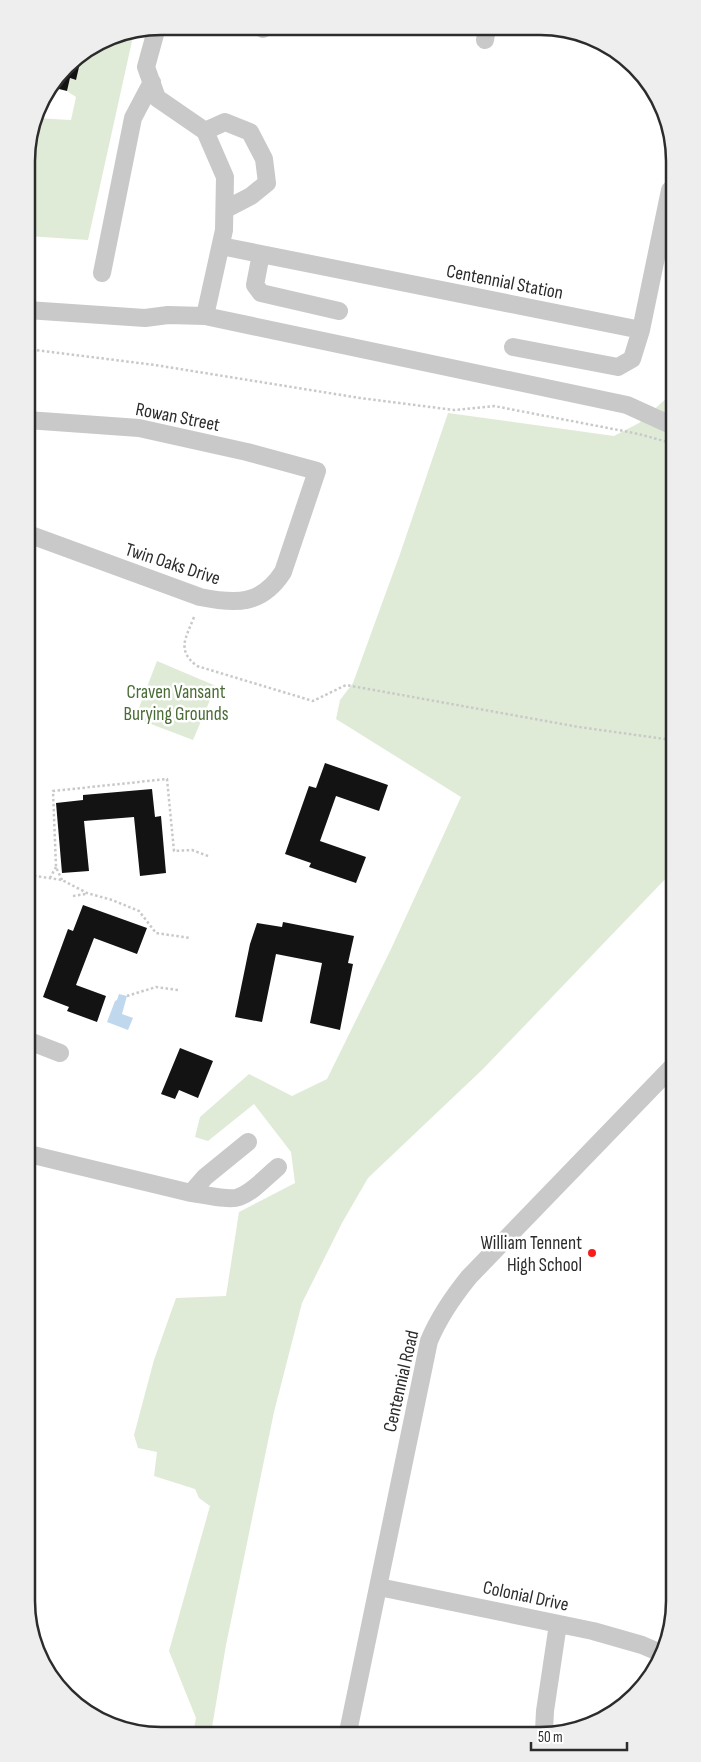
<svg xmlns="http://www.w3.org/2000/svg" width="701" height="1762" viewBox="0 0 701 1762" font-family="'Sofia Sans Condensed',sans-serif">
	<rect width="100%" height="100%" fill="#fff"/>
	<path fill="#e0ebd7" d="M134 32 88 240 27 236V152L36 118 71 120 76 97 67 91 70 78 75 80 81 56H79L110 36Z
		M671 387 672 872 483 1069 368 1178 342 1223 302 1303 274 1412 226 1645 211 1733H193L196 1718 169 1651 210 1506 199 1498 195 1489 154 1476 157 1452 138 1448 134 1435 154 1360 176 1298 226 1296 239 1212 295 1183 291 1152 254 1104 208 1141 195 1137 200 1117 249 1074 292 1096 327 1079 391 949 461 797 336 719 340 700 353 683 400 554 448 413 614 436 639 423 669 396Z
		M157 661 216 686 193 740 135 718Z"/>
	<path fill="#c0d8ee" d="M119 994 127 996 122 1014 133 1018 128 1030 107 1022 115 1001 117 1000Z"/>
	<path fill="#131313" d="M82 54 76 80 70 78 67 91 51 87 72 60Z
		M325 763 388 785 379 811 336 796 320 841 366 857 356 883 309 867 311 863 285 854 309 786 316 788Z
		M152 789 155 817 161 816 166 873 140 876 134 817 84 821 89 871 62 873 56 803 83 800V795Z
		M83 905 147 928 137 954 94 938 76 985 106 996 97 1022 67 1011 69 1007 43 997 68 929 73 931Z
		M283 922 354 936 348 963 353 964 340 1030 310 1023 322 963 276 954 262 1022 235 1017 250 944 257 923 282 927Z
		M180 1048 213 1061 198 1098 179 1090 175 1099 161 1094Z"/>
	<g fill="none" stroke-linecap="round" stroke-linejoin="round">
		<path stroke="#c9c9c9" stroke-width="2.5" stroke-dasharray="2.5 2.5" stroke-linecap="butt" d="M27 349 155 365 360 398 454 410 494 406 639 434 671 443
			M194 617C186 638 176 650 197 666L313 701 346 685 579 727 672 740
			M29 875 62 880 87 893 112 900 139 911 156 933 190 938
			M50 878 56 867
			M62 880 56 867 53 791 167 779 174 851 192 850 208 856
			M73 896 86 894
			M127 996 156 987 178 990"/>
		<path stroke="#c9c9c9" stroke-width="18" d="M157 27 146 67 157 98 205 131 225 177 224 230 205 316
			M263 29 264 27
			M485 40 487 28
			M205 131 225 122 250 132 264 159 267 183 251 196 226 209
			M221 246 641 330 670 190
			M261 254 255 285 261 293 339 311
			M102 273 133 118 152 82
			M27 310 145 318 168 315 205 316 627 405 671 425
			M513 347 618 367 632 359 641 330
			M27 420 139 428 247 452 317 471 283 572C261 606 235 604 200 597L28 534
			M29 1041 60 1053
			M29 1154 191 1193 205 1177 248 1142
			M191 1193C203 1194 229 1201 239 1197 253 1192 266 1177 278 1167
			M379 1587 593 1631 642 1645 663 1654
			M544 1731 545 1711 558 1624
			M348 1732 429 1341C439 1317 452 1298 469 1277L673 1066"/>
	</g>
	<circle fill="#f61e1a" stroke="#fff" stroke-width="2" cx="592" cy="1253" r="5"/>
	<g text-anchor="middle" stroke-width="5" stroke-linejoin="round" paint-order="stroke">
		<g font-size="19" fill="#2c2c2c" stroke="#fff">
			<text transform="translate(505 281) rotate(11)" y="7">Centennial Station</text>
			<text transform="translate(178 416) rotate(11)" y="7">Rowan Street</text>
			<text transform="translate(173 563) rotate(18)" y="7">Twin Oaks Drive</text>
			<text transform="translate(400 1381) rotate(-77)" y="7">Centennial Road</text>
			<text transform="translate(526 1595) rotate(12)" y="7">Colonial Drive</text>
		</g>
		<g font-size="19" fill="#496b35" stroke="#fff">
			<text x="176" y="698">Craven Vansant<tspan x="176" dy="22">Burying Grounds</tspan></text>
		</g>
		<g font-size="19" fill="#2c2c2c" stroke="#fff" text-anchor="end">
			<text x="582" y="1249">William Tennent<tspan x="582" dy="22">High School</tspan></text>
		</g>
	</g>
	<path d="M0 0H701V1762H0ZM161 35H540A126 126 0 0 1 666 161V1601A126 126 0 0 1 540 1727H161A126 126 0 0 1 35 1601V161A126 126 0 0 1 161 35Z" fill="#eee" fill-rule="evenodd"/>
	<path fill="none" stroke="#2c2c2c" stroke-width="2.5" d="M161 35H540A126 126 0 0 1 666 161V1601A126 126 0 0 1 540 1727H161A126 126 0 0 1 35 1601V161A126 126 0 0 1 161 35Z"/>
	<path d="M531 1742v8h96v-8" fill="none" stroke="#2c2c2c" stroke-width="2.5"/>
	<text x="538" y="1742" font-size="15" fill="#2c2c2c" stroke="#ffffff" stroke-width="4" paint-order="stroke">50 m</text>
</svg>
